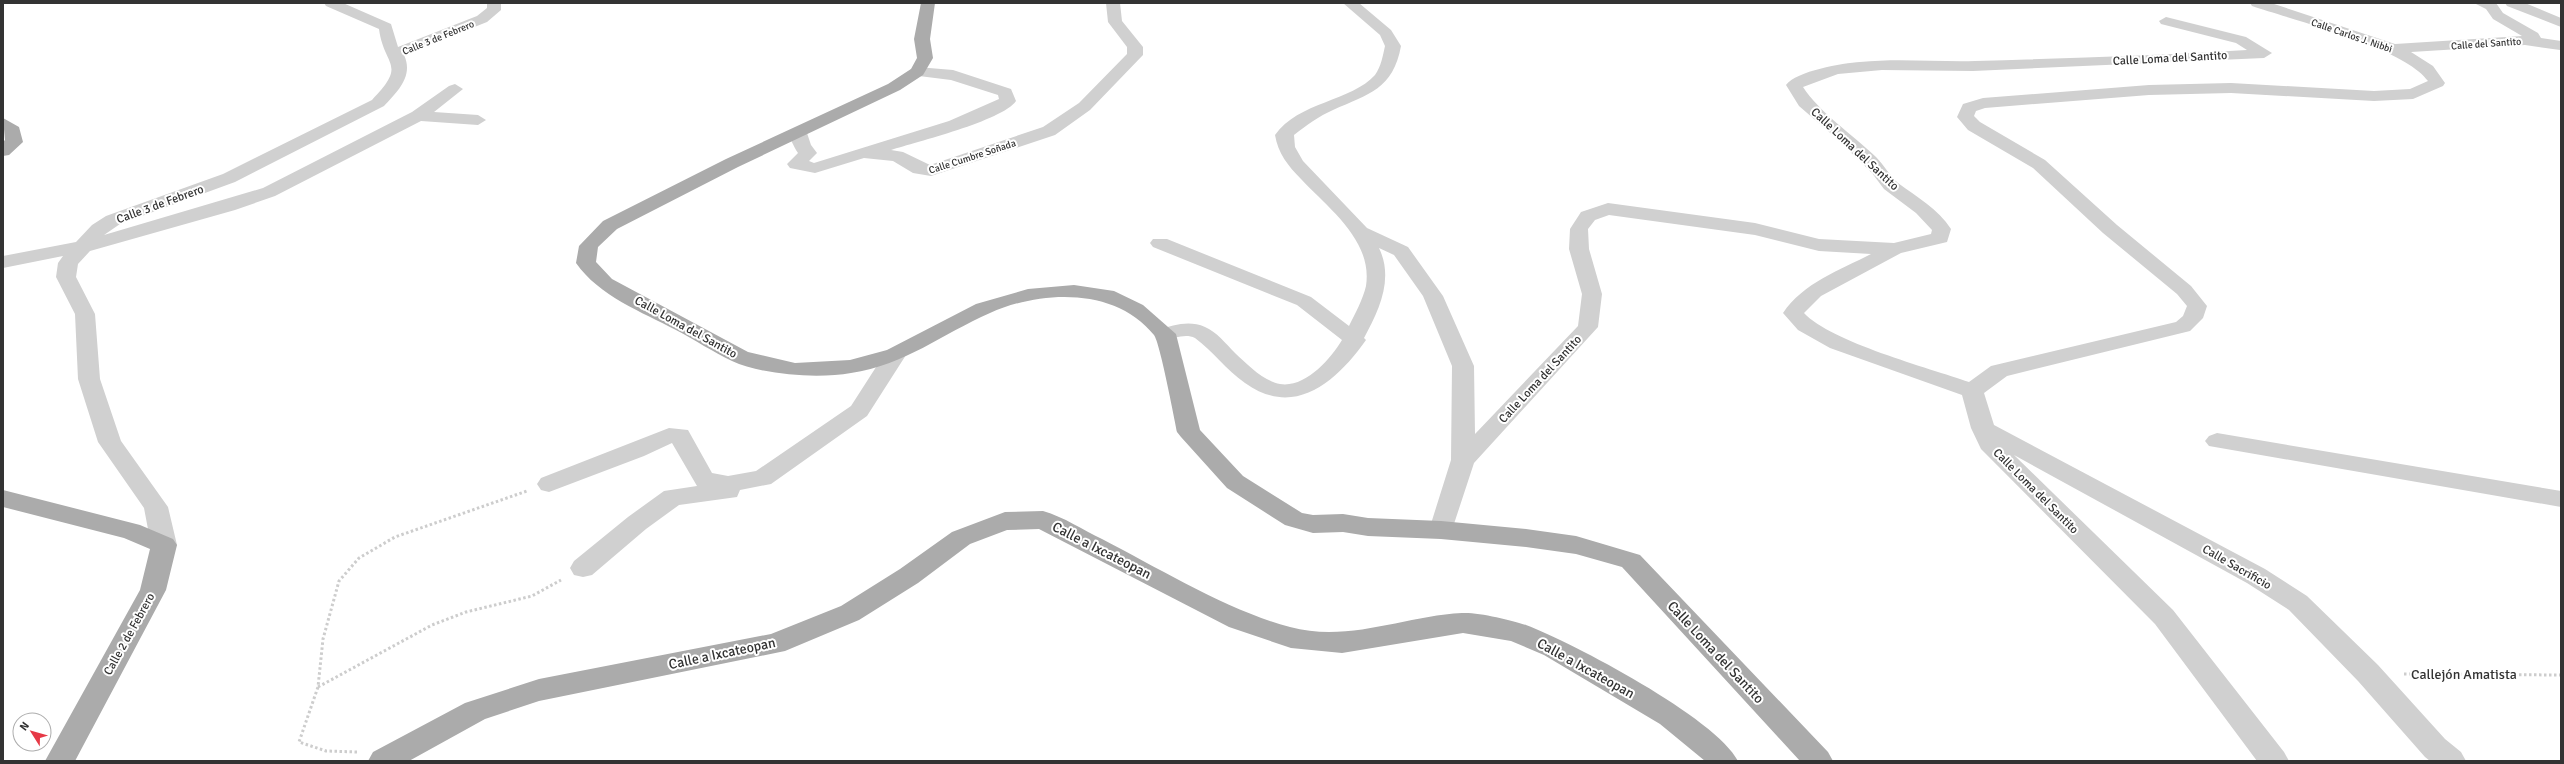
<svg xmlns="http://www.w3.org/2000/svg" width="2564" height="764" viewBox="0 0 2564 764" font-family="Signika,sans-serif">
	<rect width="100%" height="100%" fill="#fff"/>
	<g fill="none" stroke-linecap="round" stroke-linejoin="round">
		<path stroke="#cdcdcd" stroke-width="3" stroke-dasharray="2.5 2.5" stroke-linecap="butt" d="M2404 674 2561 675
			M318 687 432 625 466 612 532 596 561 580
			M357 752 326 751 299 742 318 687 323 639 339 581 359 558 395 537 527 491"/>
		<path fill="#d0d0d0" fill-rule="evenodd" d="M324 3H343L391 24 398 47 477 16 487 8V3H501V10L487 22 404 55C414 76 397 92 384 106L235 182 120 224 104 235 263 188 412 112 449 86 455 84 463 89 434 112 478 115 486 120 478 125 421 121 275 196 235 210 90 251 78 264 76 277 95 314 100 379 121 441 168 507 177 545 173 551 164 554 155 551 151 545 144 508 98 442 78 379 75 314 56 277 58 263 63 256 3 268V256L76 242 92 225 106 216 223 174 372 100C408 63 384 67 379 29L326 6Z
			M1106 3H1120L1122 21 1143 47V55L1090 110 1055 135 931 176 913 173 893 161 864 158 815 173 790 168 787 164 798 153C793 146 792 140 787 134L790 130 796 129 807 133 811 145 817 153 809 161 814 163 949 121 999 99 998 95 951 80 911 75 909 72 911 69 917 67 953 70 1011 89 1016 101C1002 121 916 142 891 150L903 152 930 165 1043 127 1079 103 1127 54V47L1108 22Z
			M1343 3H1359L1391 30 1401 46C1393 89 1369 94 1333 110 1319 116 1307 125 1294 135L1295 147 1303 161 1367 228 1408 247 1443 296 1474 366 1475 434 1578 326 1582 294 1569 249 1570 229 1581 212 1608 203 1755 223 1819 239 1894 243 1931 234 1932 230 1916 213 1884 189 1872 173 1836 138 1799 106 1786 85C1796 71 1843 63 1860 62 1898 58 1936 62 1975 61 2065 58 2157 56 2247 50L2236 43 2161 24 2159 21 2166 17 2246 37 2272 53 2264 58 1973 71 1882 70 1838 74 1803 87C1818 111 1854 136 1876 157 1884 165 1890 176 1898 183 1917 197 1938 209 1951 229L1947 242 1901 253 1821 296 1804 313C1831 342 1929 368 1969 382L1991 366 2176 322 2183 316 2187 306 2177 294 2103 233 2033 168 1968 130 1957 117 1963 104 1983 98 2149 85 2231 83 2374 91 2410 89 2428 81C2405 48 2293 20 2252 6L2250 3H2271L2395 44 2522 36 2493 19 2486 9 2474 3H2496L2503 13 2538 33 2541 38 2561 41 2560 50 2525 45 2411 52 2433 66 2445 83 2443 86 2413 99 2374 101 2231 93 2149 95 1985 108 1976 111 1974 116 1980 122 2045 160 2117 225 2191 286 2207 306 2203 318 2190 331 2007 376 1984 393 1994 425 2265 569 2307 596 2378 665 2445 739 2461 752 2466 761H2430L2425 757 2358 681 2289 610 2247 583 2014 455 2173 610 2284 752 2289 761H2257L2155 624 1981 449 1971 428 1962 395 1830 348 1798 330 1783 313C1803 283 1840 270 1871 254L1819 251 1755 235 1609 215 1595 220 1588 229 1589 249 1602 294 1598 327 1474 463 1450 536 1441 539 1432 536 1429 530 1451 460 1452 366 1423 296 1394 255 1379 248C1394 279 1379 310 1364 338L1366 340C1337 381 1295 419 1245 383 1226 370 1213 351 1195 338 1183 332 1170 342 1158 338L1154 334 1158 330C1174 325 1189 320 1205 327 1217 332 1226 344 1235 353 1247 364 1263 381 1280 384 1305 388 1330 360 1342 340L1297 305 1153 247 1150 243 1153 239H1167L1311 297 1349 326C1355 314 1363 299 1366 286 1373 240 1328 208 1301 179 1288 166 1278 153 1275 135 1298 102 1352 101 1375 75 1381 67 1383 55 1385 46L1380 35Z
			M2505 3H2525L2561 18V27L2507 6Z
			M895 349 903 350 906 355 867 416 771 484 740 490 737 497 679 505 646 529 592 575 583 577 574 575 570 568 574 561 628 517 664 491 697 486 672 443 644 456 549 492 541 490 537 484 541 478 669 428 688 430 712 473 728 476 756 471 851 406 887 350Z
			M2217 433 2561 491V507L2209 446 2205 441 2209 436Z"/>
		<path fill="#ababab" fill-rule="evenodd" d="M921 3H935L930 39 933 58 923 75 900 90 738 167 617 229 598 247 596 262 612 279 748 352 795 363 850 360 887 350 976 304 1028 289 1074 285 1114 291 1143 305 1176 334 1200 430 1243 476 1302 513 1313 515 1343 514 1368 518 1441 521 1526 529 1576 536 1640 555 1828 752 1833 761H1800L1622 567 1576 554 1526 547 1441 539 1368 536 1343 532 1313 533 1285 525 1227 488 1181 437 1177 432C1174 417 1160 343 1154 335 1116 287 1041 290 990 313 942 334 905 365 851 373 818 379 762 375 732 361 713 352 695 340 676 330 642 312 599 296 576 263L579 246 603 221 726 159 888 84 911 69 917 58 914 39Z
			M3 118 19 127 23 142 9 155 3 156V142L5 140Z
			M3 490 140 525 173 539 177 545 166 590 75 761H45L140 590 150 549 124 538 3 507Z
			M1043 511C1064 517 1083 530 1102 539 1160 569 1229 611 1290 627 1348 643 1404 616 1462 613 1478 612 1511 620 1526 625 1573 643 1716 718 1738 761H1705L1660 724 1544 655 1511 641 1463 633 1342 653 1291 648 1229 627 1039 529 1007 530 970 544 918 583 859 620 785 651 539 701 485 719 409 761H368L373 752 465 703 539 679 771 634 841 606 900 569 952 532 1005 512Z"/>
	</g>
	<g text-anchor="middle" stroke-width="4" stroke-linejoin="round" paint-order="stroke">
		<g font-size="10" fill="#333" stroke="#fff">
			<text transform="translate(2352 35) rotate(19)" y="4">Calle Carlos J. Nibbi</text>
			<text transform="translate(438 37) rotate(-22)" y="4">Calle 3 de Febrero</text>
			<text transform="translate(2486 43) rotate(-4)" y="4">Calle del Santito</text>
			<text transform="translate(972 156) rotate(-18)" y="4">Calle Cumbre Soñada</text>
		</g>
		<g font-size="12" fill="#333" stroke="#fff">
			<text transform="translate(2170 58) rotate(-3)" y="4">Calle Loma del Santito</text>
			<text transform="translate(1855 149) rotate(43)" y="4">Calle Loma del Santito</text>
			<text transform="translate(160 204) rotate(-20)" y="4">Calle 3 de Febrero</text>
			<text transform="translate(686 327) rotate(29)" y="4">Calle Loma del Santito</text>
			<text transform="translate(1540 379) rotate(-47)" y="4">Calle Loma del Santito</text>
			<text transform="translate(2036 491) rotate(45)" y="4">Calle Loma del Santito</text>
			<text transform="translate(2237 567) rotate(30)" y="4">Calle Sacrificio</text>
			<text transform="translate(129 634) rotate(-61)" y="4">Calle 2 de Febrero</text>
		</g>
		<g font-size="14" fill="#333" stroke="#fff">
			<text transform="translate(1102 550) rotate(27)" y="5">Calle a Ixcateopan</text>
			<text transform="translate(1716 652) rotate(47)" y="5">Calle Loma del Santito</text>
			<text transform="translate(722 653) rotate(-12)" y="5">Calle a Ixcateopan</text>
			<text transform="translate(1586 668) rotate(29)" y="5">Calle a Ixcateopan</text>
			<text x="2464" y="679">Callejón Amatista</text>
		</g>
	</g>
	<rect width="2564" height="764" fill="none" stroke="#333333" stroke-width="8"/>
	<g transform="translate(32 732) rotate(307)"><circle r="19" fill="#ffffff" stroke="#adadad"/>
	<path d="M0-3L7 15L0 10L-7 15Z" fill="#e63946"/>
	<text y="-6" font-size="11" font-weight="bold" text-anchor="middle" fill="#333333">N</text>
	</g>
</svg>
